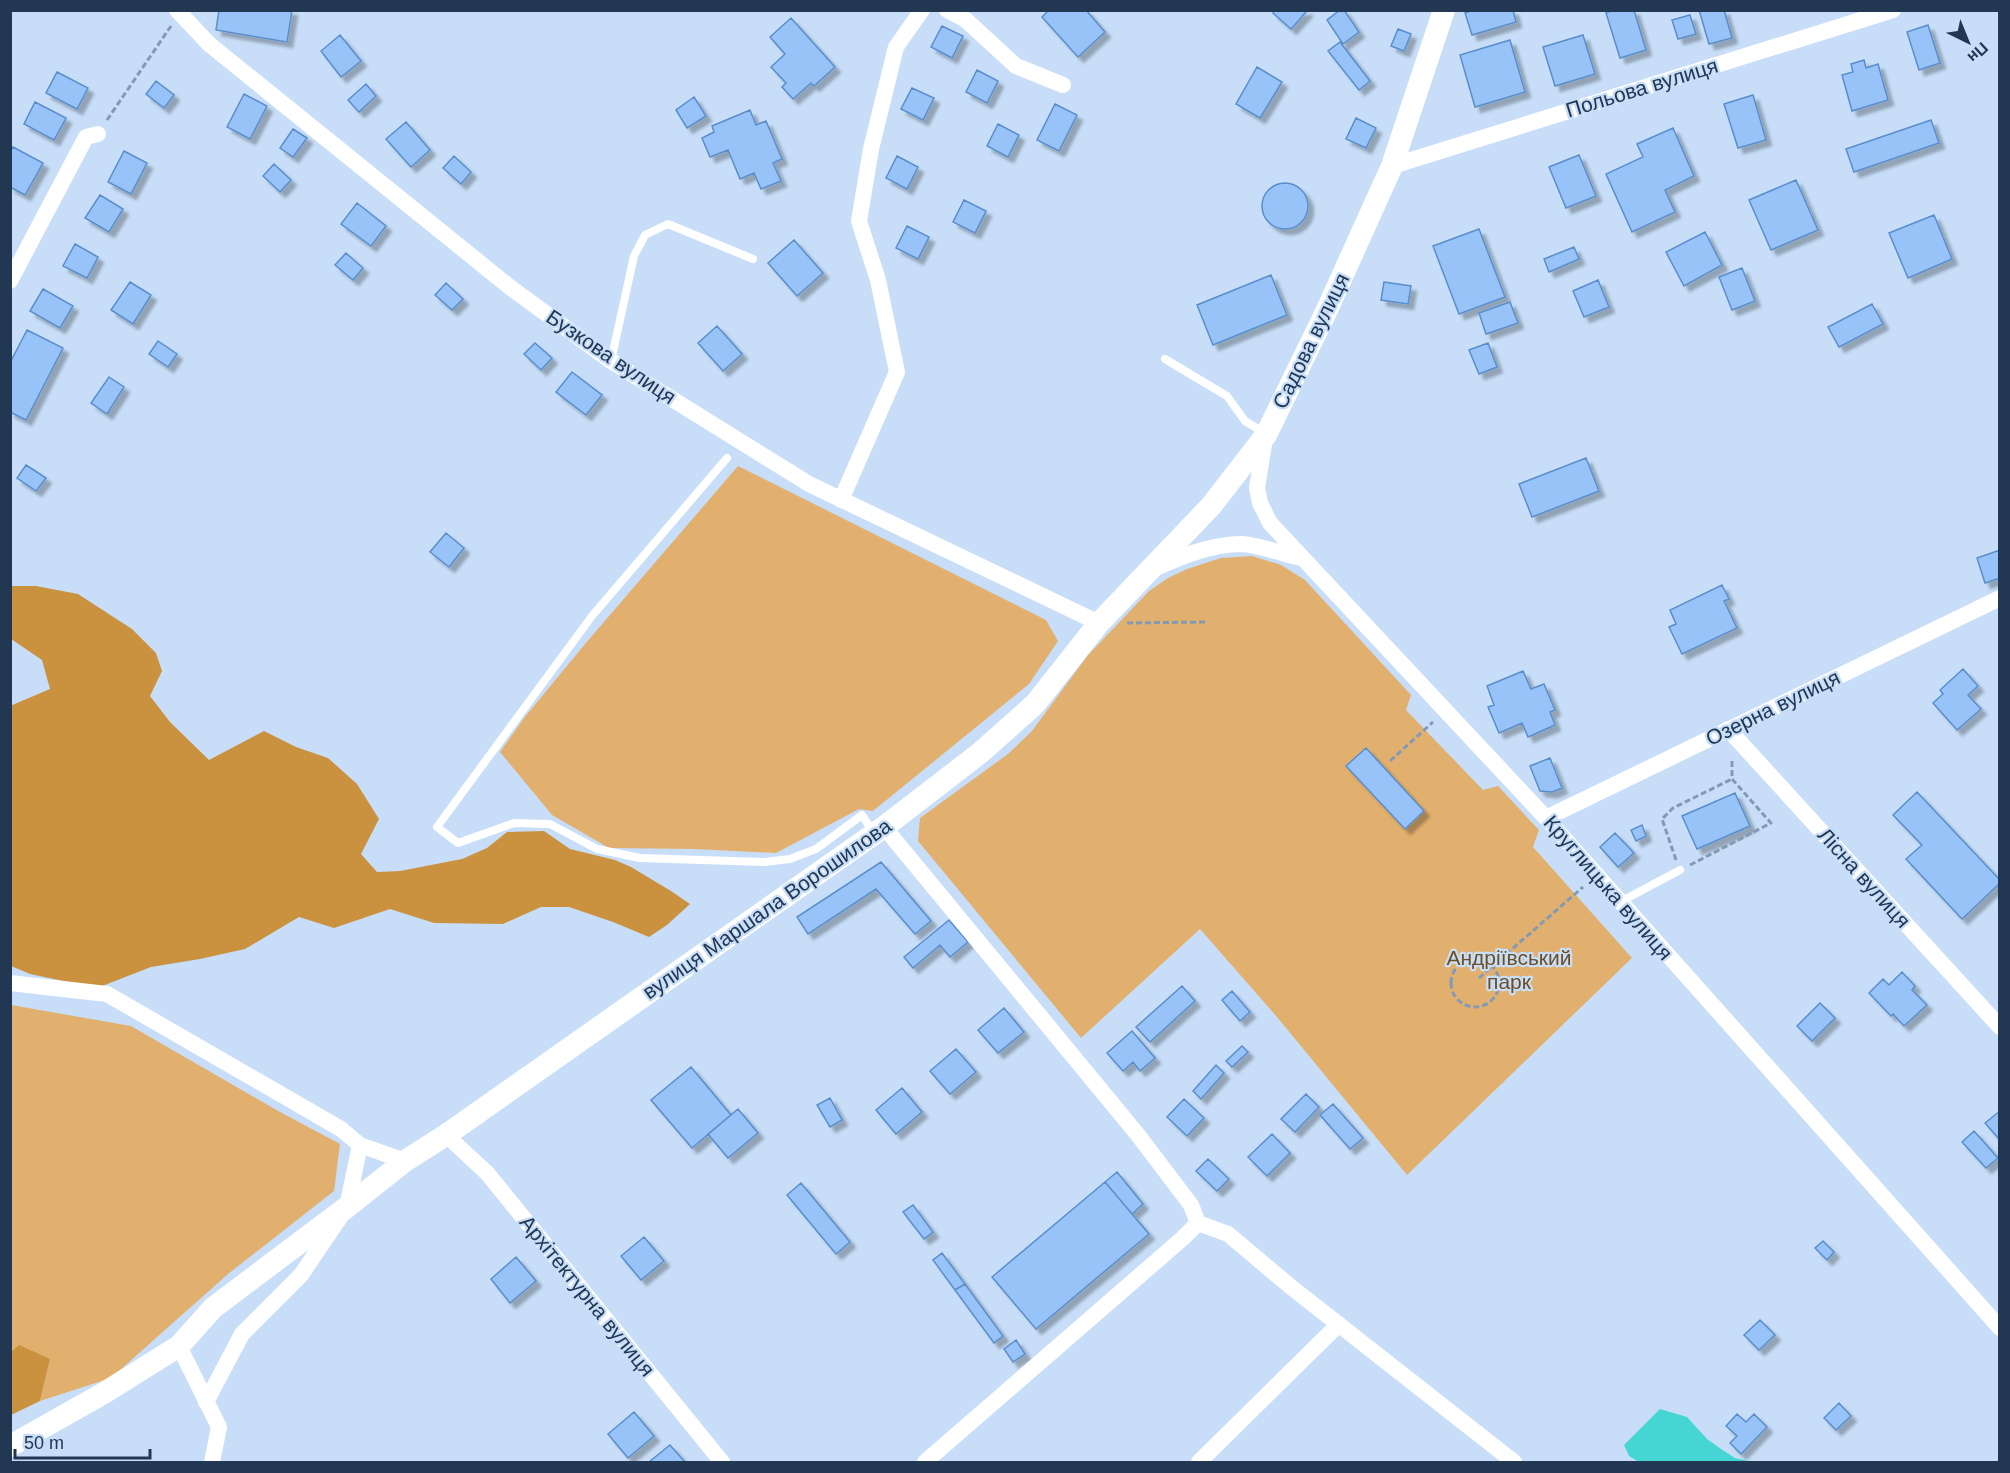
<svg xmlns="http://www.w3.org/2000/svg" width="2010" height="1473" viewBox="0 0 2010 1473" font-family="Arial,sans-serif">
	<defs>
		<filter id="shadow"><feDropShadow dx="5.5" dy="5.5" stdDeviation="1.5" flood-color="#0004"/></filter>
	</defs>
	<rect width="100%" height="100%" fill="#c8def8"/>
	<path fill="#e2b06e" d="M738 466 1046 620 1058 641 1029 684 873 811 859 809 776 853 693 849 609 848 552 815 500 752 524 718 585 644Z
		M1252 556 1281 565 1305 580 1411 695 1406 710 1483 790 1498 786 1539 830 1533 847 1632 958 1407 1175 1277 1017 1200 929 1081 1038 918 841 920 818 1008 754 1032 731 1088 655 1149 591 1168 578 1187 569 1221 558Z
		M11 1005 131 1026 280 1112 340 1144 334 1191 228 1274 111 1378 40 1401 50 1359 11 1352Z"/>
	<path fill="#ca913f" d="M11 586H36L78 594 132 629 156 653 162 671 150 696 170 722 209 760 264 731 296 747 328 758 357 784 379 819 361 854 377 872 400 871 462 859 487 848 507 832 544 831 570 849 615 860 631 867 671 891 690 904 667 925 649 937 613 922 569 907H541L503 924 434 923 390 909 334 928 299 917 245 949 200 959 151 967 97 988 30 974 11 966 10 706 50 689 42 660 11 639Z
		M19 1345 50 1359 40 1401 11 1415V1352Z"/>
	<path fill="#45d5d2" d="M1660 1409 1687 1417 1707 1439 1721 1449 1735 1458 1752 1462H1639L1629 1456 1624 1445Z"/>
	<path fill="#97c3f9" stroke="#5a8eca" stroke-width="1.5" filter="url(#shadow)" d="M219 10H292L287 42 216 30Z
		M1049 10H1086L1105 32 1078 57 1042 17Z
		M1275 10H1307V11L1291 29 1273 13Z
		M1340 10H1344L1359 32 1343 44 1327 20Z
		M1473 10H1513L1516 22 1472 35 1465 13Z
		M1613 10H1634L1646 50 1620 58 1606 13Z
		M1699 10H1724L1732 38 1709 44Z
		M1690 15 1696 34 1678 39 1672 20Z
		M791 18 835 67 814 86 811 83 793 99 782 87 786 83 771 67 785 54 770 37Z
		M1928 25 1940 63 1919 70 1907 32Z
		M942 26 963 36 952 58 931 47Z
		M1398 29 1411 34 1404 51 1391 46Z
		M340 35 361 61 341 77 321 51Z
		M1583 35 1595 74 1555 86 1543 47Z
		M1510 40 1525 92 1475 107 1460 55Z
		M1340 42 1370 81 1359 90 1328 51Z
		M1864 60 1866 68 1878 64 1888 100 1852 111 1842 75 1853 72 1851 64Z
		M1257 67 1282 82 1260 118 1236 104Z
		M977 70 998 81 987 103 966 92Z
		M57 72 88 88 77 109 46 93Z
		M156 81 174 95 164 108 146 94Z
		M366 84 376 96 359 112 348 100Z
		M912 88 934 98 923 120 901 109Z
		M244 94 267 106 250 139 227 127Z
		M1753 95 1766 140 1738 148 1724 104Z
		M694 97 706 116 687 128 676 110Z
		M35 102 66 118 54 140 24 124Z
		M1055 104 1077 115 1059 151 1037 140Z
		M750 110 756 125 766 121 782 159 773 163 781 181 761 189 754 173 740 179 728 150 710 157 702 138 714 132 712 126Z
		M1356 118 1376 128 1366 148 1346 139Z
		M1931 120 1939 143 1854 172 1846 149Z
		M406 122 430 150 411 167 386 139Z
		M998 124 1019 135 1008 157 987 146Z
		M1673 128 1694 176 1665 190 1675 212 1632 232 1606 174 1643 157 1637 144Z
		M293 129 307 138 293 157 280 148Z
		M13 147 43 163 25 195 10 187V152Z
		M124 151 147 163 131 194 108 182Z
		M1579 155 1596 196 1566 208 1549 167Z
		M454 156 471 172 461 184 443 168Z
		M897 156 918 167 907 189 886 178Z
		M274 164 291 180 280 192 263 176Z
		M1796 180 1818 230 1771 250 1749 200Z
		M1262 206a23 23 0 1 1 46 0a23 23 0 1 1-46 0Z
		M100 195 123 209 109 232 85 218Z
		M964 200 986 211 975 233 953 222Z
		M357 203 386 226 371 246 341 224Z
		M1934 215 1952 259 1908 278 1889 233Z
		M907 226 929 237 918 259 896 248Z
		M1479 229 1505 297 1459 314 1433 246Z
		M1705 232 1722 265 1684 286 1666 252Z
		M794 240 823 273 797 296 768 263Z
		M75 244 98 257 87 278 63 266Z
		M1574 247 1579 259 1549 272 1544 259Z
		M346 253 363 268 353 280 335 265Z
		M1742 268 1755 301 1732 310 1719 277Z
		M1271 275 1287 315 1213 345 1197 305Z
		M1598 280 1609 307 1584 317 1573 291Z
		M130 282 151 295 133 324 111 310Z
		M1384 282 1411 286 1408 304 1381 300Z
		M446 283 463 299 452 310 435 295Z
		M43 289 73 306 60 328 30 311Z
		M1510 302 1518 323 1486 334 1479 313Z
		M1872 304 1883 324 1839 347 1828 327Z
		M717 326 742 354 723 371 698 343Z
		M27 330 63 348 26 420 10 412V363Z
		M158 341 177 354 168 367 149 354Z
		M535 343 552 358 541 370 524 354Z
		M1488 343 1497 367 1479 374 1469 350Z
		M572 372 602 395 586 415 556 392Z
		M109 377 124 387 107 414 91 403Z
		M1586 458 1599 491 1532 517 1519 484Z
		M26 465 46 478 36 491 17 478Z
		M446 533 464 548 449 567 430 552Z
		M2000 550V578L1985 583 1977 558Z
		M1722 585 1729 599 1724 601 1737 628 1682 654 1669 627 1676 624 1670 610Z
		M1963 669 1978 686 1968 695 1981 709 1957 730 1933 703 1943 694 1940 690Z
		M1523 671 1531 689 1544 684 1555 710 1550 712 1555 725 1528 737 1522 723 1499 733 1488 707 1494 705 1487 686Z
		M1366 748 1424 811 1405 829 1346 766Z
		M1550 758 1562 788 1552 792 1540 791 1530 766Z
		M1917 792 2000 880V883L1962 919 1906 859 1922 845 1893 815Z
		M1735 793 1750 826 1697 849 1682 816Z
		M1642 825 1646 836 1636 841 1631 830Z
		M1615 833 1634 853 1618 867 1600 847Z
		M881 862 931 921 915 934 876 889 808 934 797 917Z
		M949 920 968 942 950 957 940 945 913 968 904 957Z
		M1902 972 1915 986 1912 990 1927 1005 1904 1026 1893 1014 1891 1016 1869 993 1883 979 1889 985Z
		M1182 986 1195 1001 1150 1042 1136 1027Z
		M1232 991 1250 1012 1240 1021 1222 1000Z
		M1820 1003 1835 1018 1812 1041 1797 1026Z
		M1004 1008 1024 1032 998 1053 978 1030Z
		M1132 1031 1155 1058 1140 1071 1133 1062 1123 1071 1107 1053Z
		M1242 1046 1248 1052 1232 1067 1226 1061Z
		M956 1049 976 1072 950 1094 930 1071Z
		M1216 1065 1224 1073 1201 1099 1193 1091Z
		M691 1067 731 1115 692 1148 651 1100Z
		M902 1088 922 1112 896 1134 876 1110Z
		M1306 1094 1319 1107 1295 1132 1281 1119Z
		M830 1098 842 1120 830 1127 817 1105Z
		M1184 1099 1204 1118 1187 1136 1167 1117Z
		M1333 1104 1363 1138 1350 1149 1320 1115Z
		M738 1109 758 1133 728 1158 708 1134Z
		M2000 1111V1140L1985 1123Z
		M1974 1131 1998 1158 1986 1168 1962 1142Z
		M1272 1134 1290 1153 1267 1176 1248 1157Z
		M1208 1159 1229 1179 1217 1191 1196 1171Z
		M1117 1172 1143 1204 1132 1214 1105 1182Z
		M1105 1182 1149 1234 1036 1329 992 1277Z
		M801 1183 850 1242 836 1254 787 1195Z
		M913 1205 933 1232 924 1239 903 1212Z
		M644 1237 664 1261 641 1280 621 1256Z
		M1823 1241 1834 1252 1827 1260 1815 1248Z
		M942 1253 965 1284 955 1290 933 1260Z
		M516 1257 536 1281 510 1303 491 1279Z
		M965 1284 1003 1336 994 1343 955 1290Z
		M1760 1320 1775 1335 1759 1350 1744 1335Z
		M1016 1340 1025 1354 1013 1362 1004 1349Z
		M1839 1403 1851 1416 1836 1430 1824 1418Z
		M634 1412 654 1436 628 1458 608 1434Z
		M1737 1414 1746 1422 1754 1414 1767 1427 1741 1454 1730 1443 1737 1436 1726 1426Z
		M670 1445 685 1462H649Z"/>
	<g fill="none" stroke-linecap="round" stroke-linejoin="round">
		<path stroke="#849ab4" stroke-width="3" stroke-dasharray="6 3" stroke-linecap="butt" d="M107 120 171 26
			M1127 623 1206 622
			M1390 761 1433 722
			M1676 860 1662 819 1673 808 1732 779
			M1690 865 1771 823 1732 779V759
			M1451 983a24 24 0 1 1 48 0a24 24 0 1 1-48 0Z
			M1479 978 1583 887"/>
		<path stroke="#fff" stroke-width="8" d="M1165 359 1227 396 1245 421 1266 434
			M611 361 634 256 645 235 668 224 753 259
			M727 458 592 616 437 827 458 843 514 823 550 824 597 849 640 858 764 862 790 859 816 849 862 815 873 832
			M1620 902 1680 870"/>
		<path stroke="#fff" stroke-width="16" d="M177 10 209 44 511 288 611 361 809 484 1099 623
			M947 10 966 20 1016 66 1063 85
			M1392 166 1893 10
			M10 281 86 137 98 134
			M1265 438 1257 488 1260 503 1270 523 1546 818 2000 1328
			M841 500 897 372 878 280 859 221 871 149 896 47 922 10
			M1156 568C1182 556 1212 544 1242 544 1258 545 1284 554 1301 558
			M1728 729 2000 1027
			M1546 818 2000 598
			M884 827 1138 1135 1191 1205 1198 1223 1183 1238 925 1462
			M10 983 107 994 341 1129 360 1145 405 1161
			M446 1135 487 1173 722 1462
			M1198 1223 1228 1234 1291 1287 1514 1462
			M179 1346 219 1427 212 1462
			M206 1402 242 1334 301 1275 347 1207 360 1145
			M1199 1462 1339 1324"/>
		<path stroke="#fff" stroke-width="22" d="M10 1446 104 1393 179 1346 213 1308 347 1207 405 1161 446 1135 884 827 980 753 1035 704 1099 623 1211 506 1266 435 1326 312 1392 166 1444 10"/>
	</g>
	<g text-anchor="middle" stroke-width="4.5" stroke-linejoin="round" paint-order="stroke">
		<g font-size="21" fill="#223852" stroke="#c8def8">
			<text transform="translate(1642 88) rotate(-17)" y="7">Польова вулиця</text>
			<text transform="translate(1311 341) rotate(-64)" y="7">Садова вулиця</text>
			<text transform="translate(611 357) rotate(34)" y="7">Бузкова вулиця</text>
			<text transform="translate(1773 708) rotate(-26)" y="7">Озерна вулиця</text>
			<text transform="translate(1864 878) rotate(48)" y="7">Лісна вулиця</text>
			<text transform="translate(1608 888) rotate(49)" y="7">Круглицька вулиця</text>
			<text transform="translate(767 909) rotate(-35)" y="7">вулиця Маршала Ворошилова</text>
			<text transform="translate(587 1296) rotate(51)" y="7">Архітектурна вулиця</text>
		</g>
		<g font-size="21" fill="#6d4f24" stroke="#c8def8">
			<text x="1509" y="965">Андріївський<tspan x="1509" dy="24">парк</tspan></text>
		</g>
	</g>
	<rect width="2010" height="1473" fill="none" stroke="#223852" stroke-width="24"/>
	<g transform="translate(1968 42) rotate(137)" stroke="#c8def8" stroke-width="4.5" paint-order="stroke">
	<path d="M0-4.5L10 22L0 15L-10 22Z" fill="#223852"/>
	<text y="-9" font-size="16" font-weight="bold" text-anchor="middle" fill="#223852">Пн</text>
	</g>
	<path d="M15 1449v9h135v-9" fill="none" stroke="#223852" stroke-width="3"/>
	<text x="24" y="1449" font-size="18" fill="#223852" stroke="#c8def8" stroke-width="4.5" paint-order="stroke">50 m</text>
</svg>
